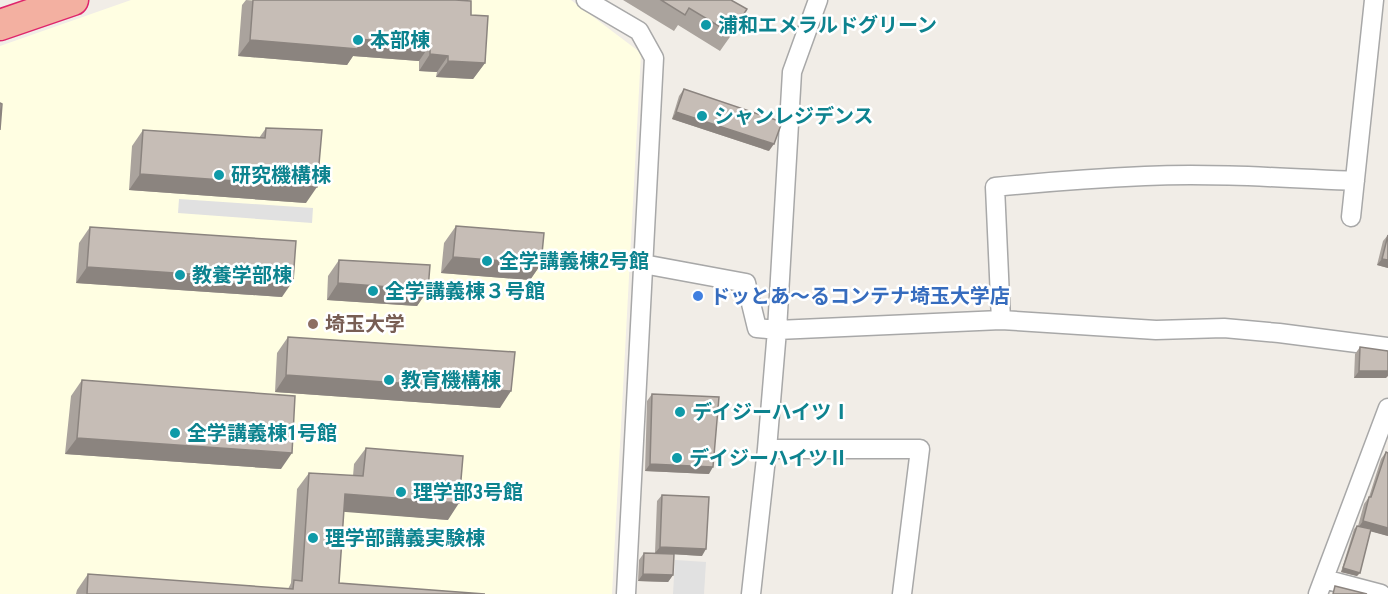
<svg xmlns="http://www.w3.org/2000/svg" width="1388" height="594" viewBox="0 0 1388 594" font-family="'Roboto Condensed','Noto Sans JP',sans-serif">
	<rect width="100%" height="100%" fill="#f1ede7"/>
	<path fill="#fffee2" d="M131 0H571L641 53 612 594H0V46Z"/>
	<path fill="#e1e1e1" d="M179 199 313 208 312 223 178 213Z
		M675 560 706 562 704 594H673Z"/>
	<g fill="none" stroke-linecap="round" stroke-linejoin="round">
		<defs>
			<path id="minor" d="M586 0 639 31 654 58 626 594
				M818 0 792 72 777 330 1001 320 1156 330 1224 328 1279 333 1388 347
				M1351 217 1374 0
				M643 264 746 283 757 328 777 330 767 449
				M1001 320 995 187C1045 182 1095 178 1145 176 1215 173 1285 178 1355 181
				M1324 579 1381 594
				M751 594 767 449H920L902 594
				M1318 594 1388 408"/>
			<path id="trunk" d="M0 25 73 0"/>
		</defs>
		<use href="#minor" stroke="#a8a8a8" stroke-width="21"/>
		<use href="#trunk" stroke="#df256b" stroke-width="33"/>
		<use href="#minor" stroke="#fff" stroke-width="18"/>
		<use href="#trunk" stroke="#f3b0a1" stroke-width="30"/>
	</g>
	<path fill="#aaa39d" d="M246 0 471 15 485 63 473 79 436 77 437 72 419 71V61L353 56 347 65 238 56 242 5Z
		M623 0H731L732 34 720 51 678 25 674 31Z
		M684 89 769 151 672 119 679 96Z
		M266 128 306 203 129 190 132 146 143 130 259 138Z
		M456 226 541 264 530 280 441 273 444 243Z
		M90 227 282 297 76 283 79 243Z
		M1388 235V268L1377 265 1383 241Z
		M339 260 428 290 417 306 327 300 328 276Z
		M288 337 500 408 275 392 277 353Z
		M1360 347 1386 378H1354L1355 354Z
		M82 380 281 469 65 454 71 396Z
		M652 394 709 474 645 471 647 401Z
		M366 448 448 520 344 511 339 583 485 594H76L77 590 88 574 288 589 291 583 297 489 309 473 353 476 354 464Z
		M1386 452 1388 453V536L1371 531 1357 576 1341 572 1354 529 1357 526H1358L1364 504 1369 497 1381 459Z
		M662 495 702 556 655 553 657 501Z
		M644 553 673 575 668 582 638 581 639 560Z"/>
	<path fill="#8b847f" d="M359 39 430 45 419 61 353 56 347 65 238 56 250 40Z
		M430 54 448 56 437 72 419 71Z
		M448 61 485 63 473 79 436 77Z
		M676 112 774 144 769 151 672 119Z
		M140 174 317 187 306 203 129 190Z
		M453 257 541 264 530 280 441 273Z
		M1382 259 1388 260V268L1377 265Z
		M87 267 293 281 282 297 76 283Z
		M338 283 428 290 417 306 327 300Z
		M1359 371H1388V376L1386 378H1354Z
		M286 375 511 391 500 408 275 392Z
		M77 438 292 453 281 469 65 454Z
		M650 464 713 467 709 474 645 471Z
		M345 494 459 503 448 520 333 511Z
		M1363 521 1388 528V536L1358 528Z
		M660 547 706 549 702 556 655 553Z
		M1343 568 1360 573 1357 576 1341 572Z
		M643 574 673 575 668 582 638 581Z"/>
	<path fill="#c6bdb6" stroke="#8b847f" stroke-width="1.5" d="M253 0H455L471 1V15L488 16 485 63 448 61V56L430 54V45L359 39 358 49 250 40Z
		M661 0H731L747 9 732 34 689 8 685 15Z
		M684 89 782 122 774 144 676 112Z
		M0 103 2 104 0 130Z
		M266 128 322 130 317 187 140 174 143 130 265 138Z
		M456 226 544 233 541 264 453 257Z
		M90 227 296 241 293 281 87 267Z
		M1388 235V260L1382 259Z
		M339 260 430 265 428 290 338 283Z
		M288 337 515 352 511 391 286 375Z
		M1360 347 1388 351V371H1359Z
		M82 380 295 396 292 453 77 438Z
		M652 394 719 397 713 467 650 464Z
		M366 448 463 456 459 503 345 494 339 583 485 594H87L88 574 293 589 294 580 302 581 309 473 363 476Z
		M1386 452 1388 453V528L1363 521 1369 497H1371Z
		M662 495 709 497 706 549 660 547Z
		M1357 526 1371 529 1360 573 1343 568Z
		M644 553 674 554 673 575 643 574Z
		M1335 586 1367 594H1333Z"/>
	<g fill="#0f9aa8" stroke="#fff" stroke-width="2">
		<circle cx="706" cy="25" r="6"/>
		<circle cx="358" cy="40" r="6"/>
		<circle cx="702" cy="116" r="6"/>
		<circle cx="219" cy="175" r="6"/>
		<circle cx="487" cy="261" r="6"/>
		<circle cx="180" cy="275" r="6"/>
		<circle cx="373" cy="291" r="6"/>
		<circle cx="389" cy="380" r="6"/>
		<circle cx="680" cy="412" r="6"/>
		<circle cx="175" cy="433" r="6"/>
		<circle cx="677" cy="458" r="6"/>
		<circle cx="401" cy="492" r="6"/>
		<circle cx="313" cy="538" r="6"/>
	</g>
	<circle fill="#3f7fe0" stroke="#fff" stroke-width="2" cx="698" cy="296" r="6"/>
	<circle fill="#8d6e63" stroke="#fff" stroke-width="2" cx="313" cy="324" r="6"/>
	<g text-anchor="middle" stroke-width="5" stroke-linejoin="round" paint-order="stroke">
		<g font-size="20" font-weight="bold" fill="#0d838f" stroke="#fff" text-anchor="start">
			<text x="718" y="32">浦和エメラルドグリーン</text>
			<text x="370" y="47">本部棟</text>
			<text x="714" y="123">シャンレジデンス</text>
			<text x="231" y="182">研究機構棟</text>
			<text x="499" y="268">全学講義棟2号館</text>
			<text x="192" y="282">教養学部棟</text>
			<text x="385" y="298">全学講義棟３号館</text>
			<text x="401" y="387">教育機構棟</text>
			<text x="692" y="419">デイジーハイツⅠ</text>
			<text x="187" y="440">全学講義棟1号館</text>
			<text x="689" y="465">デイジーハイツⅡ</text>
			<text x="413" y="499">理学部3号館</text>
			<text x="325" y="545">理学部講義実験棟</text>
		</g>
		<g font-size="20" font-weight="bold" fill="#366cbe" stroke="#fff" text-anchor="start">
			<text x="710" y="303">ドッとあ～るコンテナ埼玉大学店</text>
		</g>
		<g font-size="20" font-weight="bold" fill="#785e54" stroke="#fff" text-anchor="start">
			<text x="325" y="331">埼玉大学</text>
		</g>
	</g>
</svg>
